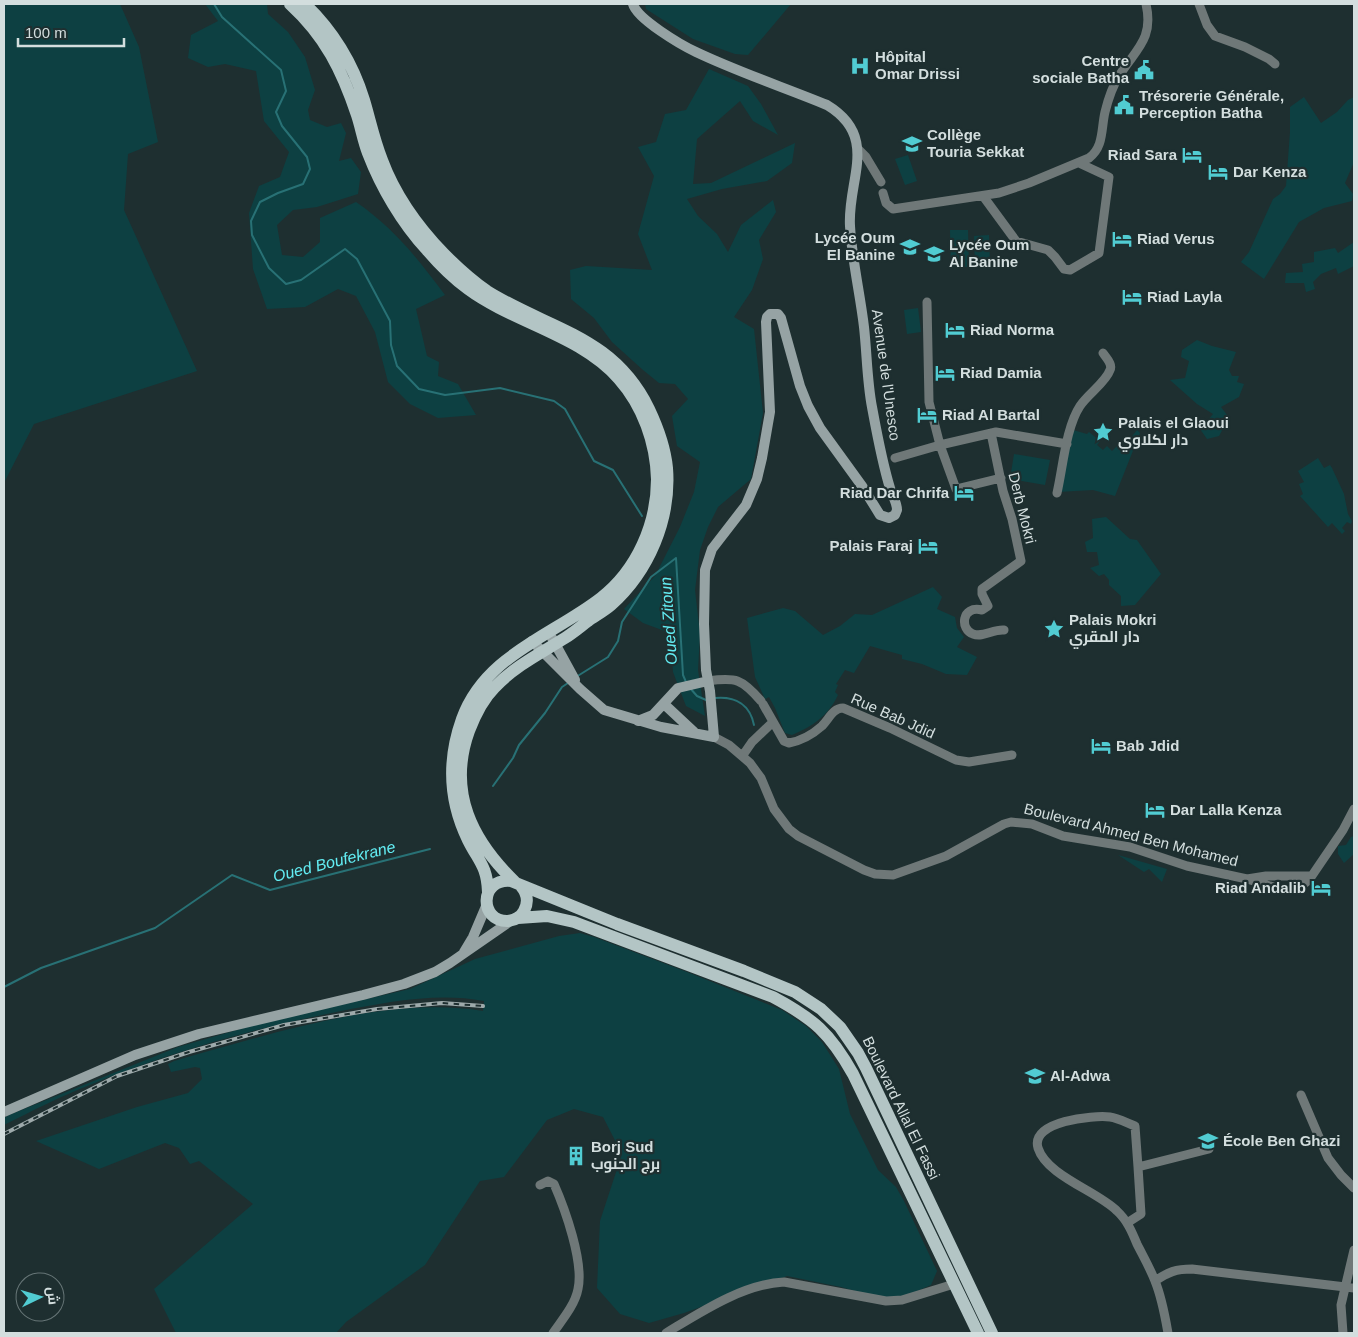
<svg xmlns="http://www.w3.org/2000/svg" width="1358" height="1337" viewBox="0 0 1358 1337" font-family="Helvetica,Cairo,sans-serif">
	<rect width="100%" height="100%" fill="#1e2f30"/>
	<path fill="#0d4042" d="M4 4H120L139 47 158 142 128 154 124 210 197 371 34 424 5 481Z
		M205 4H267L268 14 288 32 305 57 315 90 308 110 310 120 327 127 341 123 346 133 339 161 351 158 361 172 358 194 317 207 293 210 277 225 282 255 303 257 320 242V218L356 202C394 228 418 259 445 295L416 309 427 356 439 362 438 376 458 384 476 415 438 418 410 404 388 382 375 332 356 296 338 289 305 307 267 309 253 269 249 213 259 186 280 177 289 152 264 121 256 71 225 64 208 67 188 58 191 35 218 21Z
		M645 4H791L748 55 735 54 693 39 646 9Z
		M709 69 748 86 761 104 778 135 753 121 740 101 697 139 693 184 711 183 795 143 792 163 767 181 722 189 687 199 698 216 717 234 728 252 741 225 773 200 776 212 759 240 763 259 752 290 734 317 754 329 763 413 751 479 718 507 708 527 700 550 695 590 700 634 698 670 705 716 686 706 673 672 670 633 643 623 624 609 655 576 680 527 694 492 700 462 677 446 672 416 688 399 675 384 659 383 643 370 612 342 594 318 571 299 570 270 586 266 652 270 638 234 654 176 638 147 656 142 665 114 686 110Z
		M1304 97 1321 123 1337 112 1348 100 1354 97V162L1345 183 1353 194 1352 201 1324 208 1299 222 1264 279 1241 262 1249 252 1273 199 1280 194 1286 186 1290 132V107Z
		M908 155 917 181 905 185 895 159Z
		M950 230H968L969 267H951Z
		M989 235 990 265 975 266 974 236Z
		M1354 242V266L1338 274 1336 268 1321 274 1313 282 1315 289 1306 292 1304 283H1285L1286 273 1303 272 1302 264 1314 262V252L1335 248 1338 253Z
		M918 308 921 332 907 334 904 310Z
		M1197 340 1212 346 1236 352 1229 370 1232 376H1239L1237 382 1244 384 1239 397 1221 407 1227 415 1225 425 1219 436 1207 439 1200 429 1213 414 1197 404 1170 380 1185 378 1189 361 1181 357 1182 350Z
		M1073 430 1087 434 1089 432 1100 441 1097 445 1103 450 1107 446 1112 451 1117 446 1122 449 1137 430 1140 433 1115 496 1093 490 1058 492Z
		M1014 454 1050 460 1045 485 1010 479Z
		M1318 458 1324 468 1330 465 1332 468 1344 494 1348 514 1352 521 1351 524 1347 522 1342 528 1345 531 1342 534 1332 523 1328 527 1300 496 1303 494 1299 484 1304 482 1298 471Z
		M1106 517 1130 539 1137 540 1161 574 1135 605 1121 606V596L1109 585V580L1104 574 1099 576 1090 568 1099 565 1097 552H1087L1085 542 1093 538 1092 519Z
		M933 587 942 597 937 609 955 617 957 628 964 637 957 647 977 657 967 675 946 674 922 664 902 659V655L870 646 854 673 845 670 836 684 838 685 835 692 838 695C828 716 813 726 792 735L785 733 775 708 769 697 765 699 755 677 747 618 783 608 795 611 823 635 840 626 855 614 872 615Z
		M1354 836V854L1344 863 1338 854V846L1346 845 1351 837Z
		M1118 855 1167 869 1162 882 1149 869 1144 872Z
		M580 933 594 937 687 972 782 1010 806 1026 822 1042 839 1069 850 1114 878 1170 896 1187 904 1201 937 1271 931 1285 897 1300 883 1299 841 1287 787 1276 684 1313 649 1323 620 1314 597 1288 600 1221 622 1154 603 1117 574 1109 547 1120 504 1177 480 1181 425 1265 346 1322 336 1333H176L154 1289 253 1204 199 1161 190 1164 179 1148 165 1143 99 1169 36 1141 137 1107 188 1093 202 1079 200 1068 195 1067 171 1072 168 1064 174 1061C268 1035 386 995 483 1011L484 1001C438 992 387 1002 341 1011 255 1028 171 1052 90 1085 61 1096 32 1111 4 1125V1118L9 1115 178 1047 258 1024 410 989 475 959 559 936Z"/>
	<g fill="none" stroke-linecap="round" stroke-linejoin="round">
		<path stroke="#287175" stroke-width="2" d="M214 4 222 17 281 70 286 91 276 112 282 126 307 157 310 169 303 184 278 193 260 202 251 221 252 235 269 268 286 284 301 280 345 249 357 259 390 321 391 345 397 366 419 389 445 395 500 388 554 401 565 409 594 461 613 470 642 516
			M676 558 683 675 686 682
			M576 677 608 657 618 641 622 622 651 577 676 558
			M690 688 697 696 706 700
			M715 698C736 696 750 705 754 725
			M493 786 513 758 519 745 545 713 562 687 568 683
			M4 987 41 968 155 928 232 875 270 890 430 849"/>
		<path stroke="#6f7878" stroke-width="9" d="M1199 4 1207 25 1215 36 1245 47 1269 59 1275 64
			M858 149 866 157 881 182
			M883 193 886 203 893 209 999 193 1029 183 1089 158C1104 147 1101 129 1105 112 1108 100 1112 87 1119 76 1136 49 1154 39 1146 4
			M983 196 1016 241 1048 250 1055 257 1064 269 1070 270 1099 253 1109 177 1079 163
			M927 302 929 402 940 445 956 489 1001 478
			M991 433 1003 491 1012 519 1021 561 982 589V594L988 606 982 610C961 605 960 630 973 634 983 638 993 629 1004 630
			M895 458 940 445 996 432 1067 444
			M1057 493C1063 467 1066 427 1080 406 1088 394 1106 382 1110 370 1113 364 1106 358 1103 353
			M708 681C736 677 742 679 761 701
			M763 704 784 741 789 743C800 741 813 734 822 726 829 719 833 708 843 708L890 728 956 760 969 762 1012 755
			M714 737 729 745 750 763 761 778 774 809 789 829 798 836 864 870 875 874 893 875 946 856 1004 824 1011 822 1032 824 1063 836 1130 847 1187 866 1247 879 1283 890 1298 888 1309 880 1343 830 1354 809
			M743 755 752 742 773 722
			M1247 879 1266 876H1311
			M1301 1095 1328 1158 1341 1175 1354 1188
			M1138 1167 1135 1126C1127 1123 1118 1118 1110 1117 1093 1115 1030 1121 1038 1148 1047 1176 1097 1191 1117 1211 1127 1220 1132 1232 1137 1244 1143 1256 1150 1268 1155 1281 1162 1298 1165 1316 1168 1333
			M540 1185 548 1181 554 1184C565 1209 584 1262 578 1289 575 1305 562 1320 553 1333
			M1127 1223 1141 1214 1138 1167 1209 1149
			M1155 1281C1168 1272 1176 1269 1192 1269L1354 1288
			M666 1333C701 1312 743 1284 784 1282L886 1301 902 1300 954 1284
			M1343 1333 1341 1305 1354 1250"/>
		<path stroke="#96a3a4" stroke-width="10" d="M552 638 575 680
			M532 641 580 689 604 710 661 727 714 737 710 691 706 670 704 624 705 570 712 549 746 505 757 479 762 458 770 412 766 322 767 317 770 314H778L781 318 800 386 808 406 820 428 862 486 880 515 889 518 895 515 897 510C897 502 892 496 890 488 882 462 877 434 872 407 867 381 867 354 864 327 860 293 852 260 850 226 847 180 880 137 827 105 783 87 738 72 696 52 681 45 637 19 633 4
			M664 704 694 732
			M638 721 653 715 678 688 708 681
			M464 952 473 937 487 904
			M4 1112 135 1055 199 1034 363 995 404 984 435 972 450 963 512 920"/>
		<path stroke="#b3c5c5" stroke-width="12" d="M290 4C325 36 342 70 357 115 361 127 363 140 368 153 381 187 402 223 427 250 439 264 453 278 468 289 514 323 581 335 619 379 643 406 656 443 657 479 657 524 637 570 601 598 552 636 485 655 462 719 447 761 449 801 468 840 479 862 487 866 488 892
			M305 4C332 30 353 64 364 100 370 120 374 140 382 160 395 195 418 227 444 254 457 267 471 280 487 291 549 330 613 335 649 409 658 428 665 447 667 468 671 519 649 571 611 605 604 611 595 616 588 621 580 627 573 633 565 638 541 653 515 666 495 687 483 699 475 715 469 731 447 792 472 841 516 883
			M521 886C527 893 529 902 524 911 521 917 515 920 508 921 479 922 479 878 511 881L617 924 744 971 795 992 821 1009 840 1027 858 1053 866 1068 992 1333
			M518 918 547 916 574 922 773 997C814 1019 830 1033 853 1074L978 1333"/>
		<defs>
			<path id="rail" d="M4 1134 117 1076 189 1052 284 1025 377 1009 442 1003 483 1006"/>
		</defs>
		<use href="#rail" stroke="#9eaaab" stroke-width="4"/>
		<use href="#rail" stroke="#1e2f30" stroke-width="2" stroke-dasharray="5.5" stroke-linecap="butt"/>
	</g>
	<defs>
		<symbol id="hospital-bare" viewBox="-9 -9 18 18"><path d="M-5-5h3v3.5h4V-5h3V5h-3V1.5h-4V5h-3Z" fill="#51ccd2" stroke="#1e2f30" stroke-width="2.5" paint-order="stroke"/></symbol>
		<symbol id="civic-bare" viewBox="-9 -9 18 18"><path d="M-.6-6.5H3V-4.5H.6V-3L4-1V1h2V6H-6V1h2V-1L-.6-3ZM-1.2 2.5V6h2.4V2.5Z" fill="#51ccd2" stroke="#1e2f30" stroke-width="2.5" paint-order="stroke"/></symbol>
		<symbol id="university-bare" viewBox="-9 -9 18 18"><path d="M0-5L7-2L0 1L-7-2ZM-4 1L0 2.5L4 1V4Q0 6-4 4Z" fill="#51ccd2" stroke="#1e2f30" stroke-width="2.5" paint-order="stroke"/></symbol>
		<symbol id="hotel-bare" viewBox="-9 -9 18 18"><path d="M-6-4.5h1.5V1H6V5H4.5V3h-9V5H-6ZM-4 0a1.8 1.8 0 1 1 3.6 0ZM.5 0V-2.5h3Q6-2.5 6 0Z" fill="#51ccd2" stroke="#1e2f30" stroke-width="2.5" paint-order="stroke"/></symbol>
		<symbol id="school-bare" viewBox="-9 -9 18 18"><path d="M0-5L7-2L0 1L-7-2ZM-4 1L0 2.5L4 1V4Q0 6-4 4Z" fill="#51ccd2" stroke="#1e2f30" stroke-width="2.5" paint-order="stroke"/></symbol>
		<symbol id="sight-bare" viewBox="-9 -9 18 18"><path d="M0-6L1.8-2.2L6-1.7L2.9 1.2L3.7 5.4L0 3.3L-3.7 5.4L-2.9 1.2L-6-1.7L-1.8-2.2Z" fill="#51ccd2" stroke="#1e2f30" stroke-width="2.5" paint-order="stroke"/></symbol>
		<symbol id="building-bare" viewBox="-9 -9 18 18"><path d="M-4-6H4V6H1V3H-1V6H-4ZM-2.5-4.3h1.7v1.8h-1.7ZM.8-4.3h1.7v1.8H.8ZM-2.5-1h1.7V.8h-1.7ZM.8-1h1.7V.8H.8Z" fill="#51ccd2" stroke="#1e2f30" stroke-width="2.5" paint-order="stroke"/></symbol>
	</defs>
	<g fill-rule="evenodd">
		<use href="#hospital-bare" x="846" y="52" width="28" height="28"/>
		<use href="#civic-bare" x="1130" y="56" width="28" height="28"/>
		<use href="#civic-bare" x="1110" y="91" width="28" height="28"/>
		<use href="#university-bare" x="898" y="130" width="28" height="28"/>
		<use href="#hotel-bare" x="1178" y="141" width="28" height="28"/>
		<use href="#hotel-bare" x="1204" y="158" width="28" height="28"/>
		<use href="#hotel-bare" x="1108" y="225" width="28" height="28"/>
		<use href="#school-bare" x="896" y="233" width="28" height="28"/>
		<use href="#university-bare" x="920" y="240" width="28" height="28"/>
		<use href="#hotel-bare" x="1118" y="283" width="28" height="28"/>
		<use href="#hotel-bare" x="941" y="316" width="28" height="28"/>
		<use href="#hotel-bare" x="931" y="359" width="28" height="28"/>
		<use href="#hotel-bare" x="913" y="401" width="28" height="28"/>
		<use href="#sight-bare" x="1089" y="418" width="28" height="28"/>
		<use href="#hotel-bare" x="950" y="479" width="28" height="28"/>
		<use href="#hotel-bare" x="914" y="532" width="28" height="28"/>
		<use href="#sight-bare" x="1040" y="615" width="28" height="28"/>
		<use href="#hotel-bare" x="1087" y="732" width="28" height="28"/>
		<use href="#hotel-bare" x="1141" y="796" width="28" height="28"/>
		<use href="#hotel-bare" x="1307" y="874" width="28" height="28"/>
		<use href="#school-bare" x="1021" y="1062" width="28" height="28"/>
		<use href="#school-bare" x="1194" y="1127" width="28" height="28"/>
		<use href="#building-bare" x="562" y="1142" width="28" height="28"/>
	</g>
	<g text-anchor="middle" stroke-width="4.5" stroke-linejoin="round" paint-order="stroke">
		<g font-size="15" font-weight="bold" fill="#d3dede" stroke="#1e2f30" text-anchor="start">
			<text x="875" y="62">Hôpital<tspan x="875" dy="17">Omar Drissi</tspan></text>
			<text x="1129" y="66" text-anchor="end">Centre<tspan x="1129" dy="17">sociale Batha</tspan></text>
			<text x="1139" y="101">Trésorerie Générale,<tspan x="1139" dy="17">Perception Batha</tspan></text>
			<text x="927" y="140">Collège<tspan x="927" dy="17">Touria Sekkat</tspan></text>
			<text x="1177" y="160" text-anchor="end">Riad Sara</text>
			<text x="1233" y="177">Dar Kenza</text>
			<text x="895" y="243" text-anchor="end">Lycée Oum<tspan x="895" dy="17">El Banine</tspan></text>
			<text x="1137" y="244">Riad Verus</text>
			<text x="949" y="250">Lycée Oum<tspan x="949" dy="17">Al Banine</tspan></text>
			<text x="1147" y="302">Riad Layla</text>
			<text x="970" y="335">Riad Norma</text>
			<text x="960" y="378">Riad Damia</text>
			<text x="942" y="420">Riad Al Bartal</text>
			<text x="1118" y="428">Palais el Glaoui<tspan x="1118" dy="17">دار لكلاوي</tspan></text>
			<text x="949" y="498" text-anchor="end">Riad Dar Chrifa</text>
			<text x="913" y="551" text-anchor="end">Palais Faraj</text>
			<text x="1069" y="625">Palais Mokri<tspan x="1069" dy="17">دار المقري</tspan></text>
			<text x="1116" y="751">Bab Jdid</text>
			<text x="1170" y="815">Dar Lalla Kenza</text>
			<text x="1306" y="893" text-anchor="end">Riad Andalib</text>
			<text x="1050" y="1081">Al-Adwa</text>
			<text x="1223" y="1146">École Ben Ghazi</text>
			<text x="591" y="1152">Borj Sud<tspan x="591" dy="17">برج الجنوب</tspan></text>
		</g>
		<g font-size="15" fill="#d3dede" stroke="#1e2f30">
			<text transform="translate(886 375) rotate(82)" y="5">Avenue de l'Unesco</text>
			<text transform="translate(1022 508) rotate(76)" y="5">Derb Mokri</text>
			<text transform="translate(893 716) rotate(24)" y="5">Rue Bab Jdid</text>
			<text transform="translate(1131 835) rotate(14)" y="5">Boulevard Ahmed Ben Mohamed</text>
			<text transform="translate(901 1108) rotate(64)" y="5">Boulevard Allal El Fassi</text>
		</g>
		<g font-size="16" font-style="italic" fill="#62ecf2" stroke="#1e2f30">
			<text transform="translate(668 621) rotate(-94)" y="6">Oued Zitoun</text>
			<text transform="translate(334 861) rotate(-14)" y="6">Oued Boufekrane</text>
		</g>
	</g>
	<rect width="1358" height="1337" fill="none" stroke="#d3dede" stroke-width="10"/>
	<g transform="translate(40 1297) rotate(85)"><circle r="24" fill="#1e2f30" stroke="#667576"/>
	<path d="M0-4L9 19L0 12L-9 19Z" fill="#51ccd2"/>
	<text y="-8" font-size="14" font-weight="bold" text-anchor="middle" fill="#d3dede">ش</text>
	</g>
	<path d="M18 38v8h106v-8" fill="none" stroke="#d3dede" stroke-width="2.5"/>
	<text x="25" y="38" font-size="15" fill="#d3dede" stroke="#1e2f30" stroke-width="4" paint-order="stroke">100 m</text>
</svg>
